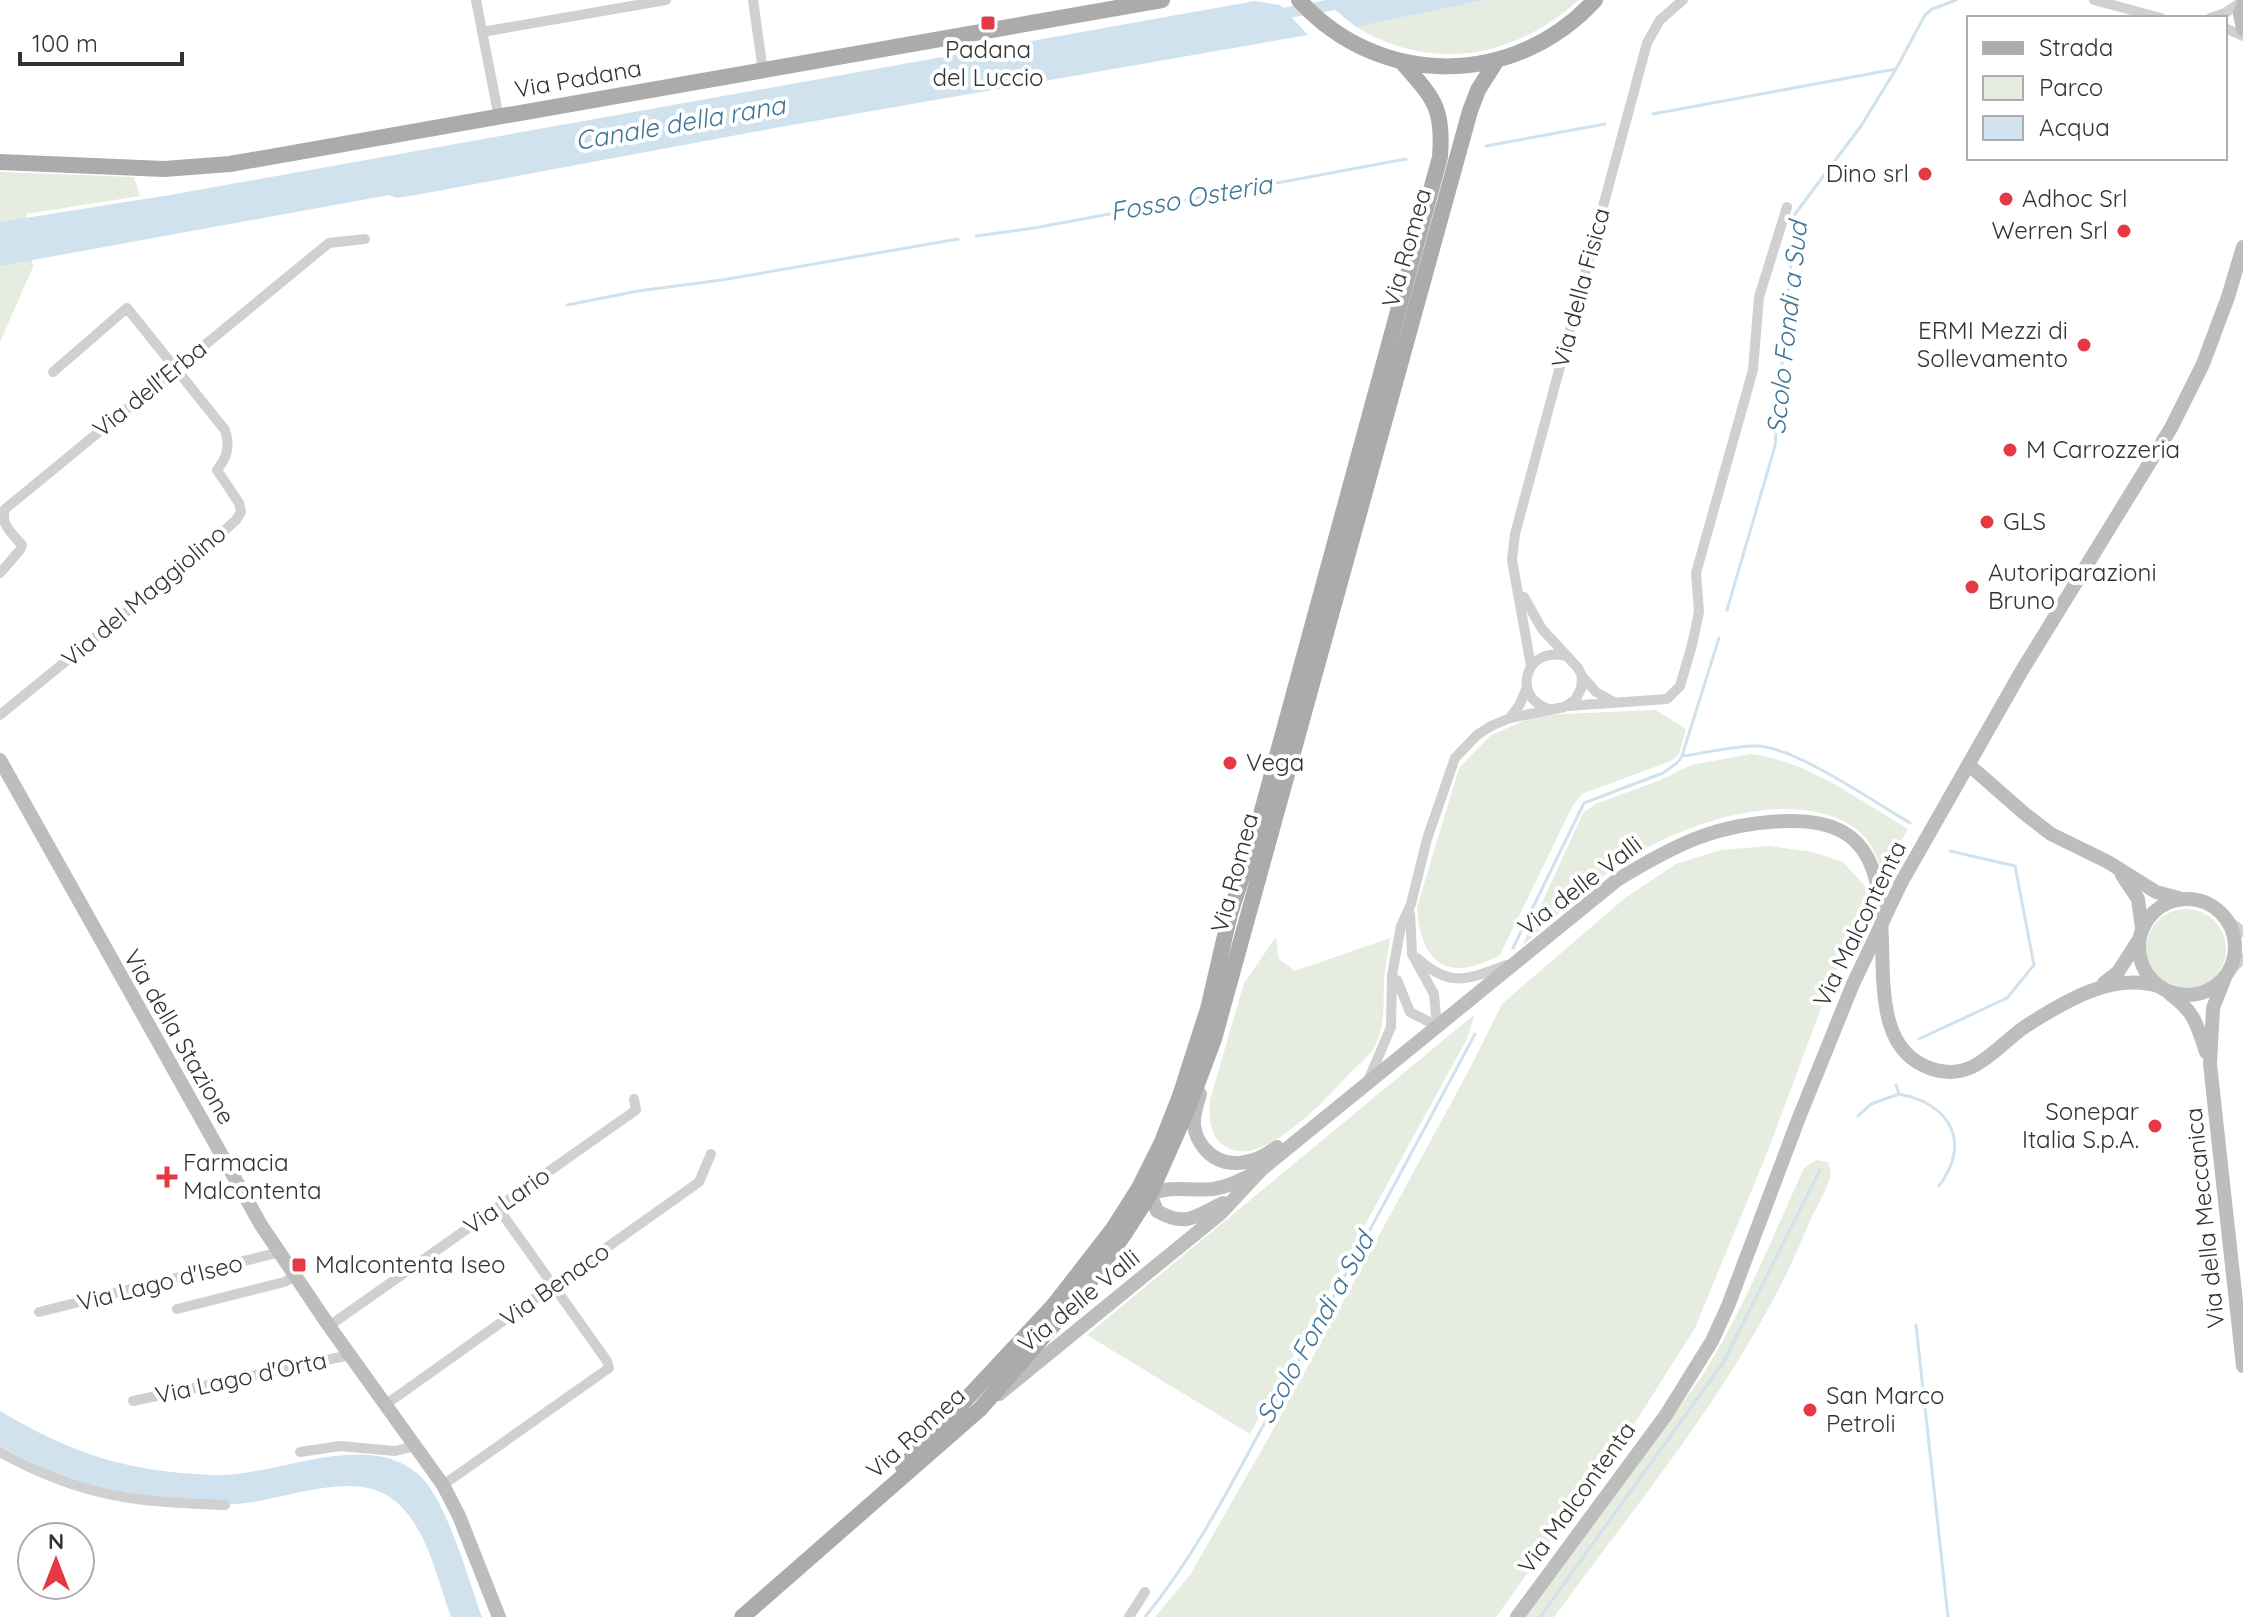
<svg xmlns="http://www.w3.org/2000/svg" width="2243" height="1617" viewBox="0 0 2243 1617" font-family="Quicksand,sans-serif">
	<rect width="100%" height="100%" fill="#fff"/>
	<path fill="#e6ecdf" d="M1484 0H1579C1513 58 1433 73 1356 27Z
		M0 172 134 177 140 196 26 214 33 267 0 342Z
		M1656 710 1686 729 1679 754 1671 761 1582 794 1573 805 1500 955C1448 983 1421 965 1417 907L1459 768 1491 735 1538 715Z
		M1751 754C1808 761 1859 800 1908 829L1883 873C1877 857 1870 838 1855 828 1791 784 1677 825 1620 864 1586 887 1553 919 1522 946L1583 813 1595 804 1658 781 1691 765Z
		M1769 846 1812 852 1843 862 1865 886 1868 903 1832 979 1767 1153 1695 1328 1638 1418 1496 1617H1155L1190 1575 1268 1439 1467 1074 1502 1004 1625 898 1676 864 1721 850Z
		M2146 949a40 40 0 1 1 80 0a40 40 0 1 1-80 0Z
		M1276 937 1279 959 1295 971 1390 938C1388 952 1385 967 1384 981 1383 1004 1386 1025 1375 1046 1370 1056 1358 1065 1350 1073 1327 1098 1258 1175 1222 1144 1209 1133 1209 1117 1210 1100L1244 983Z
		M1475 1014 1467 1039 1250 1434 1087 1335Z
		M1816 1160 1828 1162 1831 1173C1827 1191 1816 1207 1809 1223 1750 1369 1646 1491 1554 1617H1525L1702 1376C1743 1311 1772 1238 1804 1168Z"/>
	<path fill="#cfe2ee" d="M1323 0H1484L1356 27Z
		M1255 1 1280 5 1308 35 786 126 410 196 396 198 389 195 0 266V222L170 195Z
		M0 1411C75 1455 125 1471 212 1475 275 1478 364 1428 418 1474 446 1497 469 1582 482 1617H451C436 1576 426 1520 388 1496 347 1470 278 1503 233 1504 198 1504 164 1499 130 1493 117 1491 102 1490 88 1486 57 1475 29 1462 0 1446Z"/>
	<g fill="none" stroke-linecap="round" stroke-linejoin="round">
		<path stroke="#cfe2ee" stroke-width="3" d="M1653 114 1896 69
			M1486 146 1605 124
			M976 236 1034 228 1406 159
			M567 305 638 291 722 280 958 239
			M1727 610 1775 446 1795 214 1861 126 1896 69 1925 15 1932 9 1956 0
			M1682 756C1707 753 1731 746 1756 746 1794 746 1874 802 1910 823
			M1513 948 1584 803 1663 773 1677 763 1682 756 1719 638
			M1919 1039 2007 998 2034 965 2015 866 1950 851
			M1899 1094C1951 1104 1971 1142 1939 1186
			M1858 1116 1871 1104 1899 1094 1896 1085
			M1916 1325 1948 1617
			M1145 1617C1199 1551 1237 1473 1278 1398 1345 1277 1410 1156 1475 1034
			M1540 1617 1723 1363 1820 1170"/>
		<path stroke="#cfe2ee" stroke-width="11" d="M1274 15 1360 0"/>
		<path stroke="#d0d0d0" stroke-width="10" d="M476 0 499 118
			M753 0 763 71
			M2094 0 2161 18
			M2210 18 2225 13 2243 1
			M2225 28 2243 36
			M482 32 666 0
			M0 573 20 550 22 545C12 533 0 525 5 509L329 243 365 239
			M1531 666 1512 560 1515 534 1647 43 1660 20 1683 0
			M1582 676 1596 692 1614 702
			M1568 706 1667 699 1680 686 1692 645 1699 612 1696 573 1753 370 1759 297 1787 207
			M1549 709C1510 697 1526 645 1566 656
			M0 715 212 542 236 520 241 512 239 503 217 470C228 456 230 446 225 430L127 308 53 372
			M1510 718 1520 704 1527 687
			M2223 916 2243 932
			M1417 958C1451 989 1468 979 1507 965
			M2226 975 2243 958
			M1397 980 1410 1012 1437 1026 1434 994 1412 954 1410 914
			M1368 1081 1391 1027 1392 975 1401 926 1411 904 1427 839 1455 758 1477 735 1491 726 1510 718 1564 707 1575 700 1581 689 1582 676 1578 668 1542 629 1524 597
			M177 1309 284 1282 296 1276
			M39 1312 280 1252
			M329 1326 636 1110 634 1099
			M133 1401 350 1355
			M385 1405 699 1182 711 1154
			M0 1452C81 1497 135 1502 225 1505
			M300 1452 340 1446 395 1451 415 1446
			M443 1485 609 1368 607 1361 498 1208
			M1129 1617 1145 1592"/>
		<path stroke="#bdbdbd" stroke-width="14" d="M2243 5 2240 14 2243 29
			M0 760 261 1225 329 1326 443 1485 459 1516 499 1617
			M1969 765 2025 814 2051 834 2108 862 2156 892 2179 898
			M2122 875 2138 899 2142 928
			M1901 883 2021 672 2171 428 2203 364 2228 297 2243 247
			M2139 947a48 48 0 1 1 96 0a48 48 0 1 1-96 0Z
			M2226 975 2213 1008 2210 1064 2243 1366
			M2104 983 2118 972 2138 941
			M2170 994C2195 1012 2197 1025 2206 1052
			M1200 1094C1197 1104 1193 1115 1194 1125 1195 1133 1199 1142 1204 1148 1224 1172 1255 1164 1277 1147
			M1143 1190 1150 1194 1157 1211C1186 1228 1196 1216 1223 1203
			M1150 1194C1171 1185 1191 1191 1213 1189 1228 1187 1241 1180 1255 1173
			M999 1394 1221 1213 1262 1169 1617 880C1676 844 1717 823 1787 821 1953 815 1825 1035 1932 1069 1974 1083 1996 1046 2026 1026 2065 1001 2114 971 2161 987
			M1517 1617 1666 1415 1712 1341 1728 1306 1798 1120 1853 984"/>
		<path stroke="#ababab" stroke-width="16" d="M1299 0C1380 89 1514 88 1595 0
			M0 162 164 169 230 164 1162 0
			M903 1467 1054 1305 1113 1229 1139 1188 1162 1142 1180 1096 1208 1009 1230 914 1254 840 1440 157C1444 106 1433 98 1401 61
			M742 1617 980 1409 1083 1291 1125 1233 1150 1194 1189 1106 1214 1039 1470 111 1478 90 1497 60"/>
		<path stroke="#bdbdbd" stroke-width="14" d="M1853 984 1901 883"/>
	</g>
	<g fill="#e63946" stroke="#fff" stroke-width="3">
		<rect x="980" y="15" width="16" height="16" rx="4"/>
		<circle cx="1925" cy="174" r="8"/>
		<circle cx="2006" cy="199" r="8"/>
		<circle cx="2124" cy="231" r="8"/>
		<circle cx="2084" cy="345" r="8"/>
		<circle cx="2010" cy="450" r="8"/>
		<circle cx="1987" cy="522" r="8"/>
		<circle cx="1972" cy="587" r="8"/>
		<circle cx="1230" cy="763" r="8"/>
		<circle cx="2155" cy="1126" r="8"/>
		<path d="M163 1165h8v8h8v8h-8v8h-8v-8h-8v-8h8z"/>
		<rect x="291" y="1257" width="16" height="16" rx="4"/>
		<circle cx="1810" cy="1410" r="8"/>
	</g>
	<g text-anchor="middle" stroke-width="8" stroke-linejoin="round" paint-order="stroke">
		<g font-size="24" fill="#333" stroke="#fff" text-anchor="start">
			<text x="988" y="58" text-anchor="middle">Padana<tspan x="988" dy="28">del Luccio</tspan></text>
			<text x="1909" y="182" text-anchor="end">Dino srl</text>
			<text x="2022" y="207">Adhoc Srl</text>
			<text x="2108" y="239" text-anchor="end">Werren Srl</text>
			<text x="2068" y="339" text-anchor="end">ERMI Mezzi di<tspan x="2068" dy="28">Sollevamento</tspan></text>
			<text x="2026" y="458">M Carrozzeria</text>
			<text x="2003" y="530">GLS</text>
			<text x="1988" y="581">Autoriparazioni<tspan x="1988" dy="28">Bruno</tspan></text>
			<text x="1246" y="771">Vega</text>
			<text x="2139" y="1120" text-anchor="end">Sonepar<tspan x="2139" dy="28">Italia S.p.A.</tspan></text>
			<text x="183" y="1171">Farmacia<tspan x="183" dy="28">Malcontenta</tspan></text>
			<text x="315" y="1273">Malcontenta Iseo</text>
			<text x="1826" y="1404">San Marco<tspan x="1826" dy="28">Petroli</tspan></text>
		</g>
		<g font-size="24" fill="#333" stroke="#fff">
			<text transform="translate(578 79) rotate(-10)" y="8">Via Padana</text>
			<text transform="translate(1407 248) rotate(-74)" y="8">Via Romea</text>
			<text transform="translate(1581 288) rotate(-75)" y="8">Via della Fisica</text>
			<text transform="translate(150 389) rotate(-39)" y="8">Via dell'Erba</text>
			<text transform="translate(144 596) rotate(-40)" y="8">Via del Maggiolino</text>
			<text transform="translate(1235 873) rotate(-75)" y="8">Via Romea</text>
			<text transform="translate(1580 886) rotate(-37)" y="8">Via delle Valli</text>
			<text transform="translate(1860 924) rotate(-64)" y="8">Via Malcontenta</text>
			<text transform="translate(179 1037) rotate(60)" y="8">Via della Stazione</text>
			<text transform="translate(507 1201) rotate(-35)" y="8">Via Lario</text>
			<text transform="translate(2205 1218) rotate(-96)" y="8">Via della Meccanica</text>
			<text transform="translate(160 1283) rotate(-14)" y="8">Via Lago d'Iseo</text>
			<text transform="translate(555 1285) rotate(-35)" y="8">Via Benaco</text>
			<text transform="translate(1079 1301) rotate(-39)" y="8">Via delle Valli</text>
			<text transform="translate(241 1378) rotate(-12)" y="8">Via Lago d'Orta</text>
			<text transform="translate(916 1433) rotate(-42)" y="8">Via Romea</text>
			<text transform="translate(1577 1498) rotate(-54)" y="8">Via Malcontenta</text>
		</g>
		<g font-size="26" font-style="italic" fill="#3f7597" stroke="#fff">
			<text transform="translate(680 123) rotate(-10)" y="9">Canale della rana</text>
			<text transform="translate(1191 198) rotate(-10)" y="9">Fosso Osteria</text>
			<text transform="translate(1787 328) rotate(-84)" y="9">Scolo Fondi a Sud</text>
			<text transform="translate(1315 1328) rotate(-61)" y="9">Scolo Fondi a Sud</text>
		</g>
	</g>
	<rect x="1967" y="16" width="260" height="144" fill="#ffffff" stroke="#adadad" stroke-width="2"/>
	<rect x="1983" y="42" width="40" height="12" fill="#ababab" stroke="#adadad" stroke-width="2"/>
	<text x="2039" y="56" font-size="24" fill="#333333">Strada</text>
	<rect x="1983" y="76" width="40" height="24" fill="#e6ecdf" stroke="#adadad" stroke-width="2"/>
	<text x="2039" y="96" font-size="24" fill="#333333">Parco</text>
	<rect x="1983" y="116" width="40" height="24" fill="#cfe2ee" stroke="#adadad" stroke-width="2"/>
	<text x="2039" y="136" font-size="24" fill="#333333">Acqua</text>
	<g transform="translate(56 1561)"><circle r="38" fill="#ffffff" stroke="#adadad" stroke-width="2"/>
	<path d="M0-6L14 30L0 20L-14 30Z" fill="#e63946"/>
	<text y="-12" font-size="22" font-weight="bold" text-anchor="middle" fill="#333333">N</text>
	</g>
	<path d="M20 52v12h162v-12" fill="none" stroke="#333333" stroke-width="4"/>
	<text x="32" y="52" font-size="24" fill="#333333" stroke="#ffffff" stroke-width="6" paint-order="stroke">100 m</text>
</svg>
